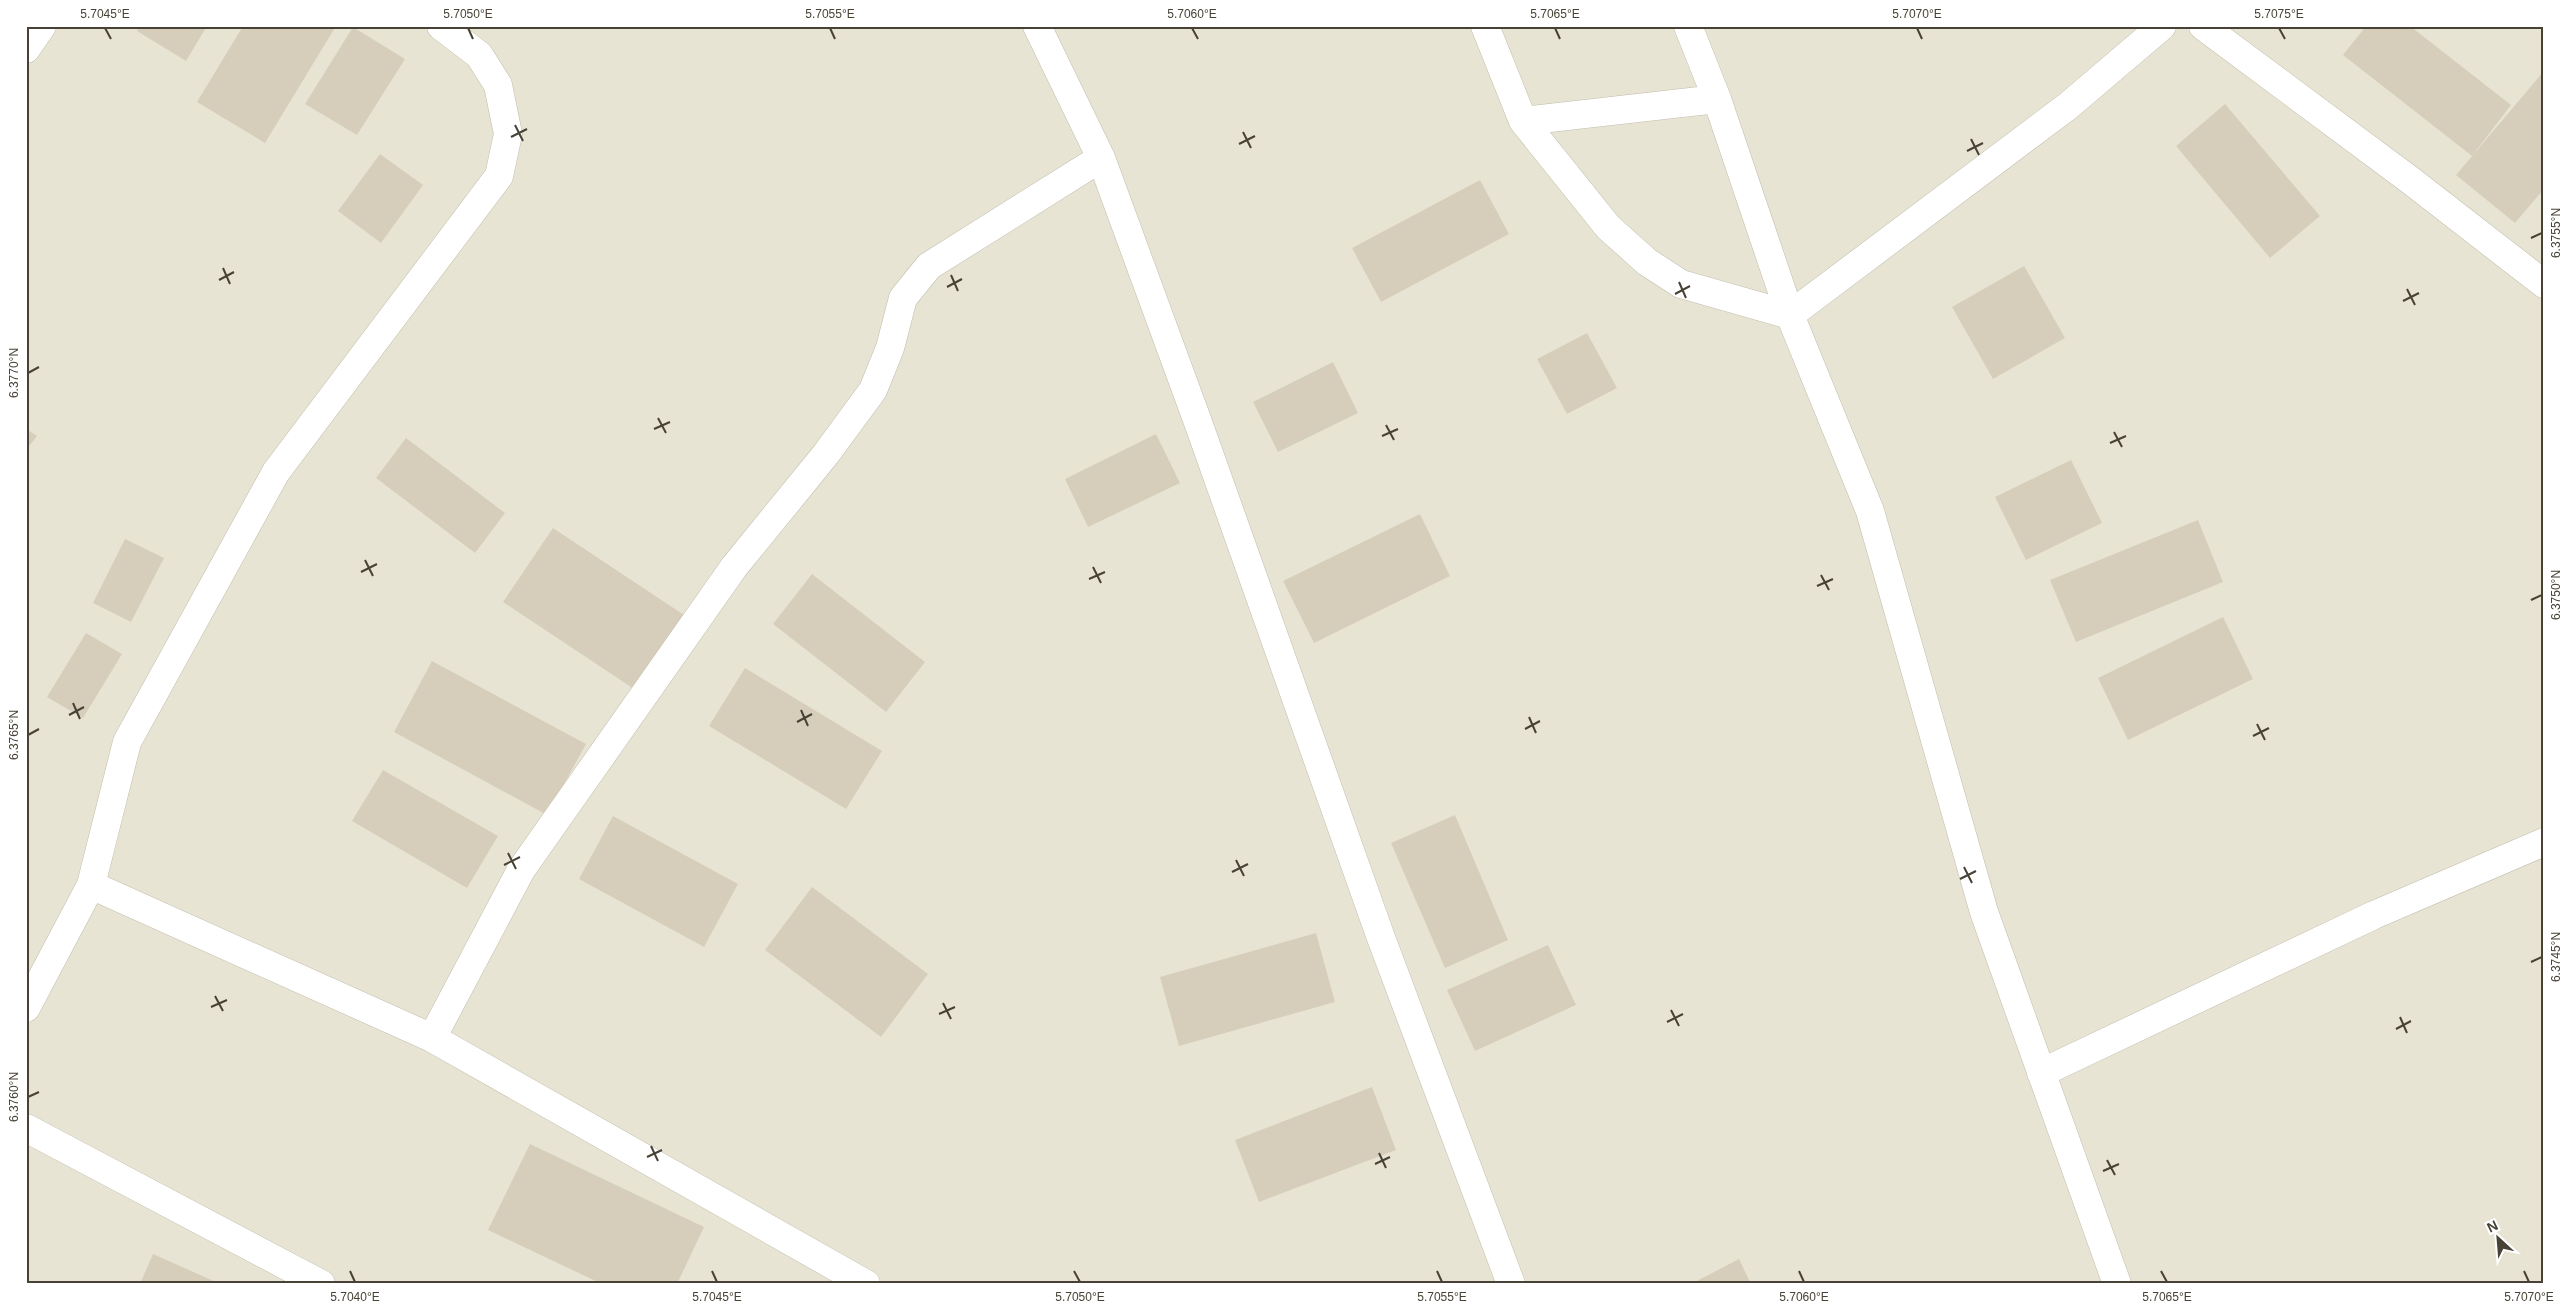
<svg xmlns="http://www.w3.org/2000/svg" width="2570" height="1310" viewBox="0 0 2570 1310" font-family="Helvetica,sans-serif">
	<rect width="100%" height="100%" fill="#f4f1e6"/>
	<path fill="#e8e4d4" d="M26 26H2544V1284H26Z"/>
	<path fill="#d6cebb" d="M140 26H207L186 61 137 31Z
		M243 26H336L265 143 197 102Z
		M2366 26H2410L2511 105 2472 156 2343 55Z
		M353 27 405 59 357 135 305 104Z
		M2544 71V189L2515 223 2456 175Z
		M2225 104 2320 216 2270 258 2176 146Z
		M380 154 423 185 381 243 338 211Z
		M1480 180 1509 234 1381 302 1352 248Z
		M2024 266 2065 338 1993 379 1952 307Z
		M1587 333 1617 388 1567 414 1537 359Z
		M1333 362 1358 413 1278 452 1253 402Z
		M26 429 37 436 26 450Z
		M1156 434 1180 483 1088 527 1065 479Z
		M406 438 505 513 475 553 376 478Z
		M2071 460 2102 523 2026 560 1995 497Z
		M1420 514 1450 576 1314 643 1283 581Z
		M2198 520 2223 582 2076 642 2050 580Z
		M553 528 684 615 634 689 503 602Z
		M125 539 164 558 131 622 93 603Z
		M812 574 925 662 886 712 773 624Z
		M2223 617 2253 679 2128 740 2098 678Z
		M86 633 122 654 83 718 47 697Z
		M432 661 586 744 547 815 394 732Z
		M745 668 882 751 846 809 709 726Z
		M383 770 498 836 467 888 352 821Z
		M1455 815 1508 940 1445 968 1391 843Z
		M613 816 738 884 704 947 579 879Z
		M812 887 928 974 881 1037 765 950Z
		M1316 933 1335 1002 1179 1046 1160 977Z
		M1548 945 1576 1005 1475 1051 1447 990Z
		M1372 1087 1396 1150 1259 1202 1235 1140Z
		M530 1144 704 1227 677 1284H602L488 1230Z
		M153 1254 216 1282 215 1284H140Z
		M1739 1259 1751 1284H1691Z"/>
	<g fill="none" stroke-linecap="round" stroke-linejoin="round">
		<defs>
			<path id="minor" d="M1037 26 1101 158 1199 425 1380 935 1511 1284
				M1485 26 1523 121 1608 227 1647 262 1681 284 1790 315 2068 106 2162 26
				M1688 26 1717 99 1790 315 1870 511 1984 912 2117 1284
				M2203 26 2410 180 2544 284
				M26 49 42 26
				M1523 121 1717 99
				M91 885 432 1038 866 1284
				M26 1008 91 885 127 742 276 472 499 176 508 134 498 85 479 55 441 26
				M432 1038 521 870 734 567 826 454 873 390 890 348 903 298 929 266 1101 158
				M2041 1073 2374 915 2544 842
				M26 1128 321 1284"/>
		</defs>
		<use href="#minor" stroke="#c2bdab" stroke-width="29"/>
		<use href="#minor" stroke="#fff" stroke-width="28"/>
	</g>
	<path fill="none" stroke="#474235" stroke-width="2" d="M105 28 111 39M468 28 473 39M830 28 835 39M1192 28 1198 39M1555 28 1560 39M1917 28 1922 39M2279 28 2285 39M515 125 523 141M1243 132 1251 148M511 137 527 129M1971 139 1979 155M1239 144 1255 136M1967 151 1983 143M2531 238 2542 233M223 268 230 284M951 275 958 291M219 280 234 272M1679 282 1686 298M947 287 962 279M2407 289 2415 305M1675 294 1690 286M2403 301 2419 293M28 373 39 367M658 418 666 433M1386 425 1394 440M654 429 670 422M2114 432 2122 447M1382 436 1398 429M2110 443 2126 436M365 560 373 576M1093 567 1101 583M361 572 377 564M1821 575 1829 590M1089 579 1105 572M1817 586 1833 579M2531 600 2542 595M73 703 80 719M801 710 808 726M69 715 84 707M1529 717 1536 733M797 722 812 714M2257 724 2265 740M1525 729 1540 721M28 735 39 729M2253 736 2269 728M508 853 516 869M1236 860 1244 876M504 865 520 857M1964 867 1972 883M1232 872 1248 864M1960 879 1976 871M2531 962 2542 957M215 996 223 1011M943 1003 951 1019M211 1007 227 1000M1671 1010 1679 1026M939 1014 955 1007M2400 1017 2407 1033M1667 1022 1683 1014M2396 1029 2411 1021M28 1097 39 1092M651 1146 658 1161M1379 1153 1386 1168M647 1157 662 1150M2107 1160 2115 1175M1375 1164 1390 1157M2103 1171 2119 1164M350 1271 355 1282M712 1271 717 1282M1074 1271 1080 1282M1437 1271 1442 1282M1799 1271 1804 1282M2161 1271 2167 1282M2524 1271 2529 1282"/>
	<rect width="2570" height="1310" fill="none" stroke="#ffffff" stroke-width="55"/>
	<g transform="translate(2498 1238) rotate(334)" stroke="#ffffff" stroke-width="4" paint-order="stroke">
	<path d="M0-4L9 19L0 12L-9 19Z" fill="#474235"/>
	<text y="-8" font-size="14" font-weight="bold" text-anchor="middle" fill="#474235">N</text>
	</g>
	<rect x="28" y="28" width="2514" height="1254" fill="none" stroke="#474235" stroke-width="2"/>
	<g font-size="12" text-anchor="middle" fill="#474235">
		<text x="105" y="18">5.7045°E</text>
		<text x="468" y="18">5.7050°E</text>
		<text x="830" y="18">5.7055°E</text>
		<text x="1192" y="18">5.7060°E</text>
		<text x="1555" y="18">5.7065°E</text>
		<text x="1917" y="18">5.7070°E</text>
		<text x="2279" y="18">5.7075°E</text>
		<text transform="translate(2556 233) rotate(-90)" y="4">6.3755°N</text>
		<text transform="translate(14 373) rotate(-90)" y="4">6.3770°N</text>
		<text transform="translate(2556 595) rotate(-90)" y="4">6.3750°N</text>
		<text transform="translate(14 735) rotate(-90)" y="4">6.3765°N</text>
		<text transform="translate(2556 957) rotate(-90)" y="4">6.3745°N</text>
		<text transform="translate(14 1097) rotate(-90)" y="4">6.3760°N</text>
		<text x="355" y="1301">5.7040°E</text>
		<text x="717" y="1301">5.7045°E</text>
		<text x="1080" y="1301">5.7050°E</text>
		<text x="1442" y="1301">5.7055°E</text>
		<text x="1804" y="1301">5.7060°E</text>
		<text x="2167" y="1301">5.7065°E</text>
		<text x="2529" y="1301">5.7070°E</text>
	</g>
</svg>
